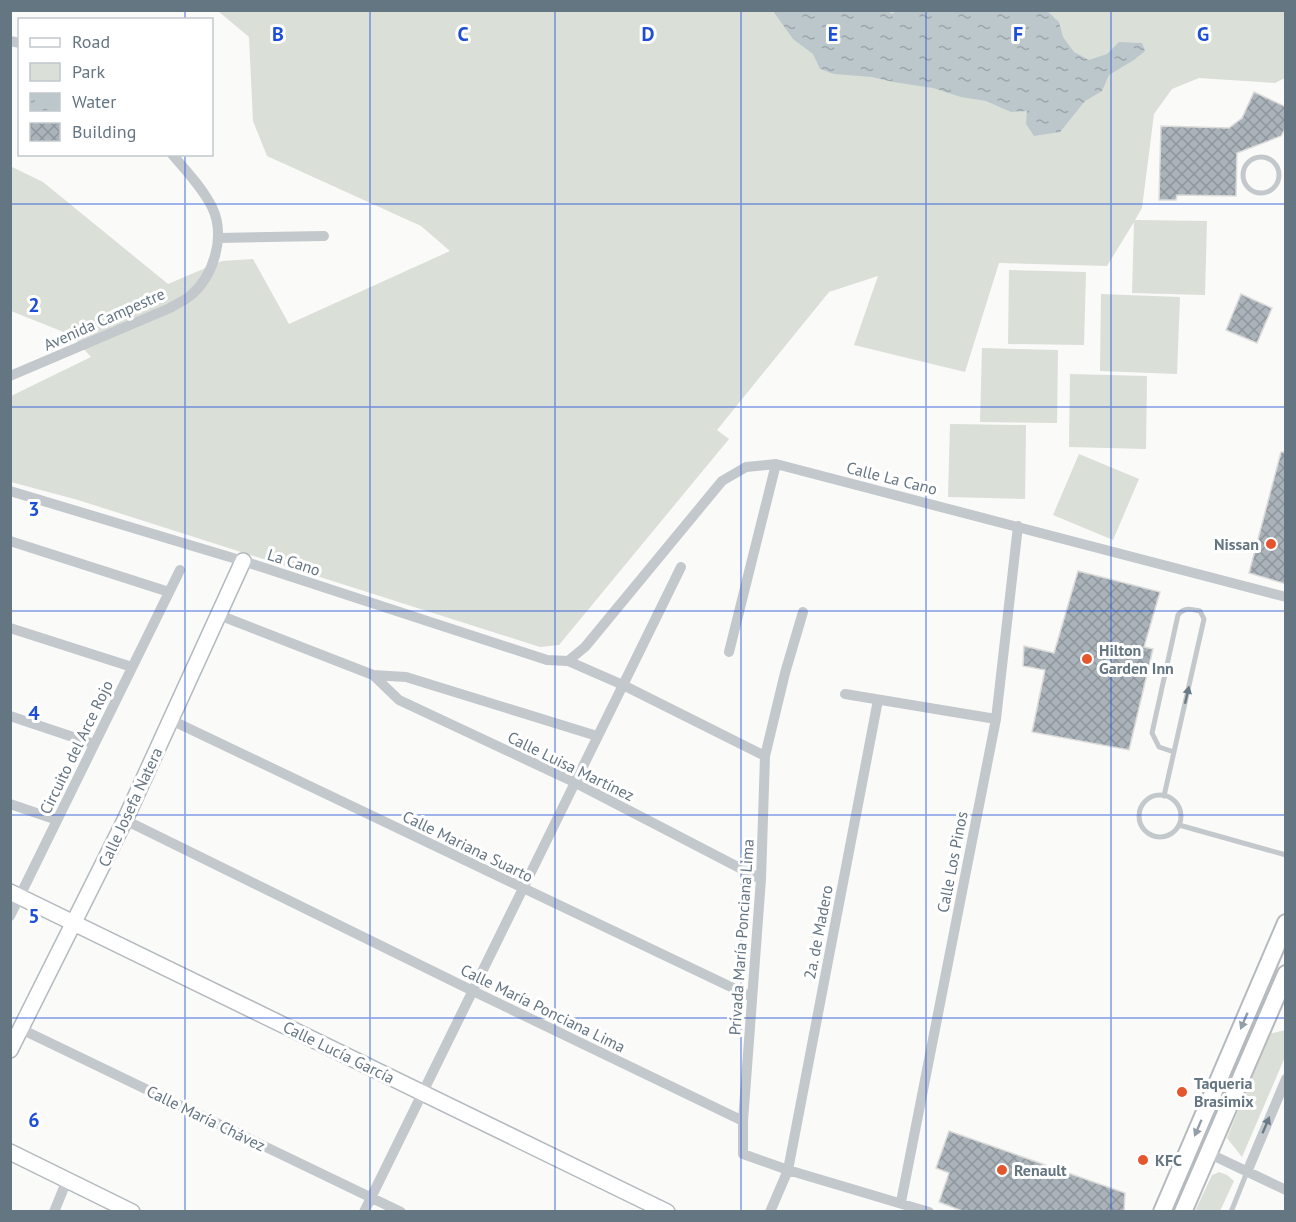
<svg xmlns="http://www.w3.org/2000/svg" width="1296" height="1222" viewBox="0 0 1296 1222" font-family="'PT Sans',sans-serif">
	<defs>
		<pattern id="water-ripples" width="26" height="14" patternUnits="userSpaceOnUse" patternTransform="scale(1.5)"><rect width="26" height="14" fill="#bbc7cb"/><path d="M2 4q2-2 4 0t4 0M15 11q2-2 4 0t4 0" fill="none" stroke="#9ca6aa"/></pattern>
		<pattern id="building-cross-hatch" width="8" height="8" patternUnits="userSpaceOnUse" patternTransform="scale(1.5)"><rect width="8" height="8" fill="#aab3b9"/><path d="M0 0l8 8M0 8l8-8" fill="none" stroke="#8e969c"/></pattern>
	</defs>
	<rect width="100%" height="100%" fill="#fafaf8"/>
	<path fill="#dadfd7" d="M218 11H1285V78L1275 83 1199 78 1172 89 1154 114 1142 208 1135 220 1207 221 1205 295 1132 293 1134 222 1107 266 999 263 965 372 854 345 878 276 829 292 717 430 729 439 559 645 540 647 78 500 11 482V396L91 357 71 335 11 311 10 166 43 182 168 284 222 261 253 259 289 324 450 251 421 226 267 156 253 121 249 37Z
		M1009 270 1086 272 1084 345 1008 344Z
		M1101 294 1180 297 1177 374 1100 371Z
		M982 348 1058 350 1057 423 980 422Z
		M1070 374 1147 376 1146 449 1069 447Z
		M950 424 1026 425 1025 499 948 497Z
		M1079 454 1139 479 1113 540 1053 515Z
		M1285 1030V1057L1242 1157 1227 1138 1269 1034Z
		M1219 1172 1227 1175 1234 1181 1220 1211H1198L1196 1209 1212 1175Z"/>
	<path fill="url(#water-ripples)" d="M886 10 892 14 897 10 1047 11 1059 22 1063 37 1074 52 1089 60 1107 54 1119 42 1142 43 1145 51 1134 60 1109 75 1102 91 1085 101 1060 132 1034 136 1026 124 1027 111 1011 112 986 101 961 97 933 88 893 82 872 77 834 74 820 69 813 54 793 39 773 11Z"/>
	<path fill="url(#building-cross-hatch)" stroke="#dcdcda" stroke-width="1.5" d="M1254 92 1286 107V127L1281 136 1237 153 1236 196 1177 195 1176 200H1159L1161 126 1229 128 1242 118Z
		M1241 294 1272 308 1257 343 1226 330Z
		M1281 452H1286V584L1249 573Z
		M1078 571 1160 592 1144 647 1153 649 1129 750 1032 732 1045 670 1023 666 1024 646 1054 653Z
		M949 1131 1125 1193 1124 1212H965L939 1202 949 1173 936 1168Z"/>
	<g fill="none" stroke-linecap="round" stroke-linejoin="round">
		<defs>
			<path id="secondary" d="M10 892 667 1212
				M10 1050 125 820 243 561
				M10 1152 132 1212"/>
			<path id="primary" d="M1162 1212 1286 923
				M1183 1212 1286 974"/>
		</defs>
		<use href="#secondary" stroke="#b3babf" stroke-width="18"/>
		<use href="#primary" stroke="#b5babe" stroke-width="20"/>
		<path stroke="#c3c8cc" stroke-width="5" d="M1243 175a18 18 0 1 1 36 0a18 18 0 1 1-36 0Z
			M1139 816a21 21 0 1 1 42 0a21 21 0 1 1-42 0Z
			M1164 796 1204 619 1200 611C1191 609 1184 607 1178 615L1152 733 1159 747 1174 752
			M1179 825 1286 855
			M1231 1212 1247 1172"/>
		<path stroke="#c3c8cc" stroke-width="10" d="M10 41 20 43
			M218 238 324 236
			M10 376 170 308C176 304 184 301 190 296 214 276 226 236 212 207 202 187 186 171 172 154
			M10 491 243 561 547 660 568 661 623 685 765 756
			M10 541 169 592
			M803 612 785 673 765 756 761 879 743 1121V1154L788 1170 929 1212
			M219 615 373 675 406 677 597 736
			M10 628 132 667
			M729 652 776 464
			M568 661 585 647 722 481 746 467 776 464 1286 597
			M373 675 399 700 574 782 761 879
			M845 694 996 719
			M10 716 94 744
			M171 720 752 997
			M10 804 57 820
			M125 820 473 991 743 1121
			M10 916 180 570
			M21 1029 401 1212
			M1208 1153 1286 1190
			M1247 1172 1286 1079
			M901 1202 996 719 1018 526
			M54 1212 67 1180
			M364 1212 681 567
			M770 1212 788 1170 878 700"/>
		<use href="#secondary" stroke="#fff" stroke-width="15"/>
		<use href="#primary" stroke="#fff" stroke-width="16"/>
	</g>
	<defs><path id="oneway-solid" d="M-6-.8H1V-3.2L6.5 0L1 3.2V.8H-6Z" transform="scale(1.5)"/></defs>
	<g fill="#6a7a87">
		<use href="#oneway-solid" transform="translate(1187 695) rotate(-77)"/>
		<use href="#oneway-solid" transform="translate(1266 1125) rotate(-67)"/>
	</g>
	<g fill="#939fa8">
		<use href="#oneway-solid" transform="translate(1244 1021) rotate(113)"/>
		<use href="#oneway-solid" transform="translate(1198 1128) rotate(113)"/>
	</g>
	<path fill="none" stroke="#1d4ed8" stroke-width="1.5" stroke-opacity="0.55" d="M185 10V20M370 10V1212M555 10V1212M741 10V1212M926 10V1212M1111 10V1212M185 154V1212M10 204H1286M10 407H1286M10 611H1286M10 815H1286M10 1018H1286"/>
	<g fill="#e4572e" stroke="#fff" stroke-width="2">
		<circle cx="1271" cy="544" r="6"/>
		<circle cx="1087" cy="659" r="6"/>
		<circle cx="1182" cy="1092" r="6"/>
		<circle cx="1143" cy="1160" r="6"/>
		<circle cx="1002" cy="1170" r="6"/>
	</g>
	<g text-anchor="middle" stroke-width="6" stroke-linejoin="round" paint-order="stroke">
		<g font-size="16" fill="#657683" stroke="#fff">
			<text transform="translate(104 319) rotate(-24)" y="6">Avenida Campestre</text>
			<text transform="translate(892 478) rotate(14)" y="6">Calle La Cano</text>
			<text transform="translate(294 562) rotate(18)" y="6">La Cano</text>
			<text transform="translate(76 747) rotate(-64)" y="6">Circuito del Arce Rojo</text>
			<text transform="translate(571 766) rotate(26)" y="6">Calle Luisa Martínez</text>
			<text transform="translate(130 807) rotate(-65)" y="6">Calle Josefa Natera</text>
			<text transform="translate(468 846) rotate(26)" y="6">Calle Mariana Suarto</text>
			<text transform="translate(952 862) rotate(-79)" y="6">Calle Los Pinos</text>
			<text transform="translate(818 932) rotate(-79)" y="6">2a. de Madero</text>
			<text transform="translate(741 937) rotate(-86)" y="6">Privada María Ponciana Lima</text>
			<text transform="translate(543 1008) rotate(26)" y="6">Calle María Ponciana Lima</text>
			<text transform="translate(339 1052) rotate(26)" y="6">Calle Lucía García</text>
			<text transform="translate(206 1118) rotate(26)" y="6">Calle María Chávez</text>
		</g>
		<g font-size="16" font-weight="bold" fill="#657683" stroke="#fff" text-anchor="start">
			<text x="1259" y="550" text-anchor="end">Nissan</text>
			<text x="1099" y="656">Hilton<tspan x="1099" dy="18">Garden Inn</tspan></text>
			<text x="1194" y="1089">Taqueria<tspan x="1194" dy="18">Brasimix</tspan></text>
			<text x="1155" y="1166">KFC</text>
			<text x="1014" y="1176">Renault</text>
		</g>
	</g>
	<g font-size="20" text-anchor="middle" font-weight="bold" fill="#1d4ed8" stroke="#fff" stroke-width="6" stroke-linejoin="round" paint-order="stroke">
		<text x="278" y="41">B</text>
		<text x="463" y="41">C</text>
		<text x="648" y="41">D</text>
		<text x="833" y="41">E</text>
		<text x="1018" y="41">F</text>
		<text x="1203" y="41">G</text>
		<text x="34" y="312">2</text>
		<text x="34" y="516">3</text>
		<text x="34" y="720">4</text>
		<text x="34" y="923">5</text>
		<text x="34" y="1127">6</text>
	</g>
	<rect width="1296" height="1222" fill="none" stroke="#657683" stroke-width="24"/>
	<rect x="18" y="18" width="195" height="138" fill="#ffffff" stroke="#c1c8cd" stroke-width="1.5"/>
	<rect x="30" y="38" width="30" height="9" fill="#ffffff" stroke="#c1c8cd" stroke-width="1.5"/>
	<text x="72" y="48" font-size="18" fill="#657683">Road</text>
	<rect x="30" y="63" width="30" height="18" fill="#dadfd7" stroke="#c1c8cd" stroke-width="1.5"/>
	<text x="72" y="78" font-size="18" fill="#657683">Park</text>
	<rect x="30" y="93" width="30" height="18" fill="url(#water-ripples)" stroke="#c1c8cd" stroke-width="1.5"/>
	<text x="72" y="108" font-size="18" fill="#657683">Water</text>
	<rect x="30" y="123" width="30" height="18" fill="url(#building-cross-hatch)" stroke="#c1c8cd" stroke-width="1.5"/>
	<text x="72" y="138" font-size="18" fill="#657683">Building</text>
</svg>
